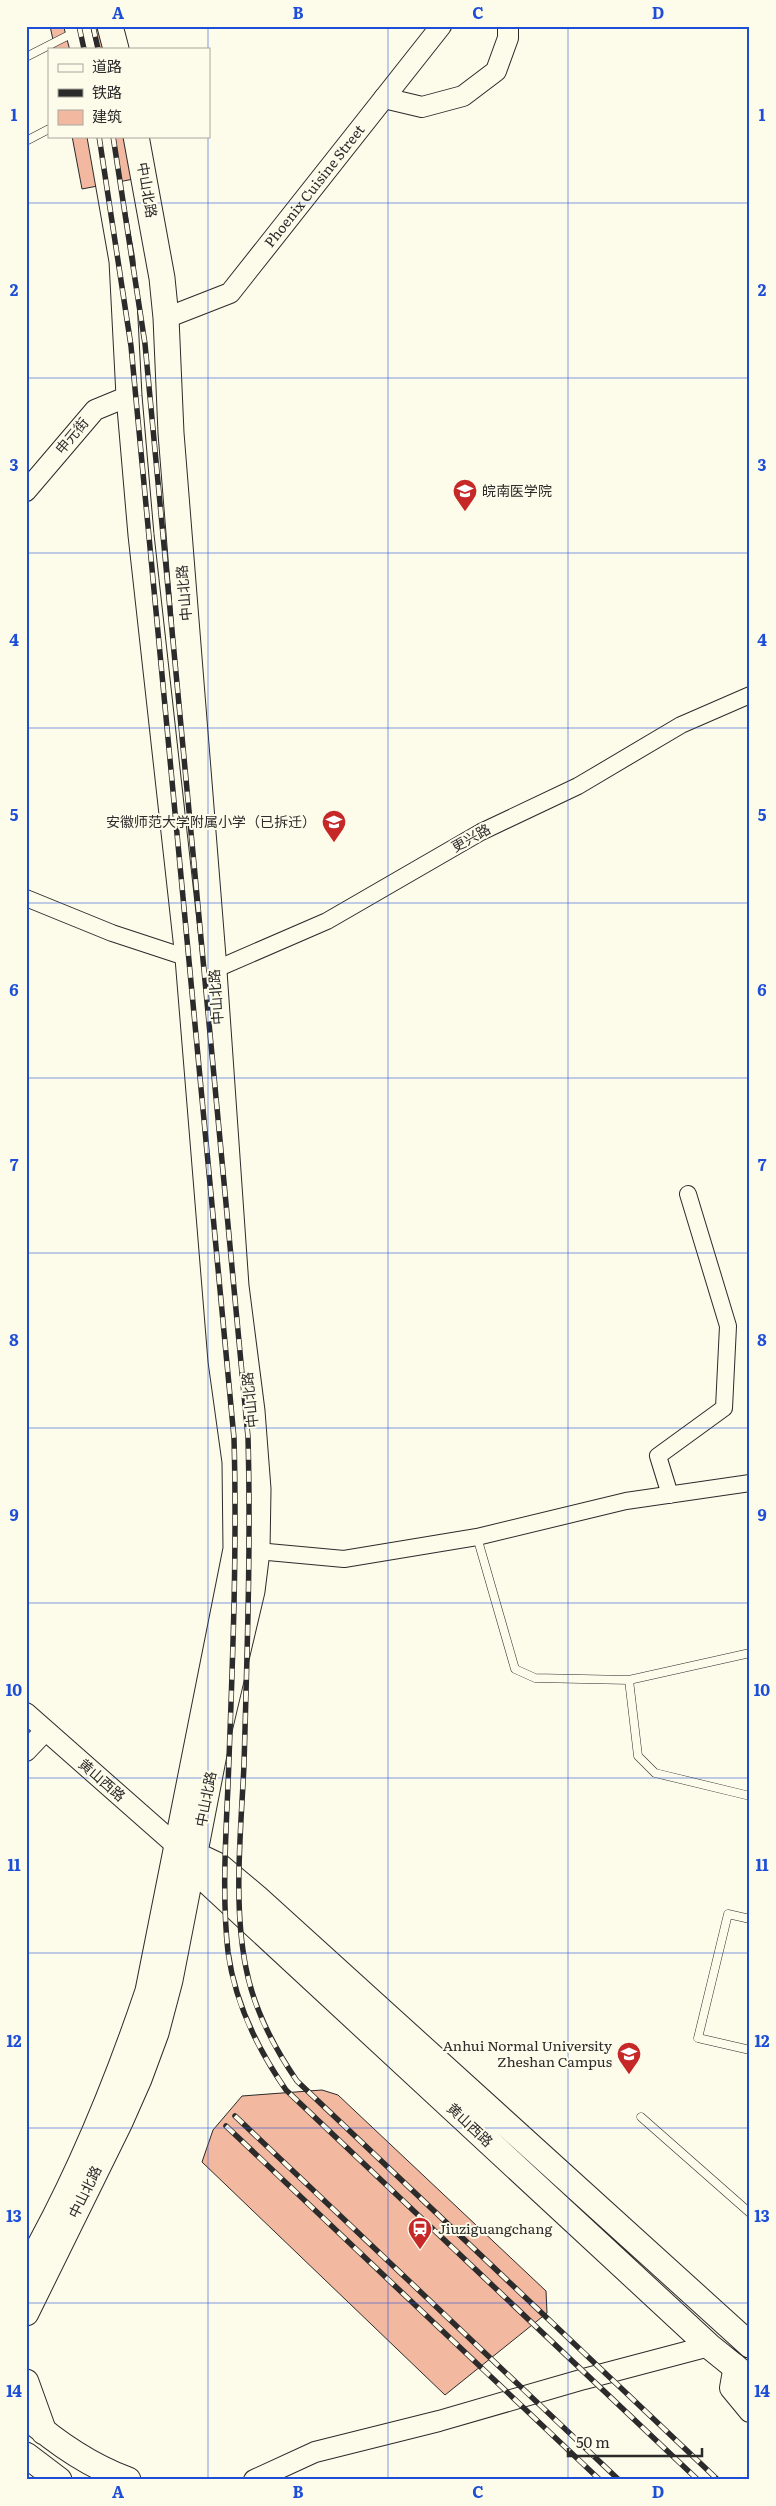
<svg xmlns="http://www.w3.org/2000/svg" width="776" height="2506" viewBox="0 0 776 2506" font-family="Literata,'Noto Sans SC',serif">
	<rect width="100%" height="100%" fill="#fdfbea"/>
	<path fill="#f2b8a0" stroke="#2b2b2b" d="M50 26H115L119 49H55Z
		M72 136H136L144 177 82 189Z
		M322 2090 338 2095 546 2291 547 2313 445 2395 202 2162 213 2130 242 2096Z"/>
	<g fill="none" stroke-linecap="round" stroke-linejoin="round">
		<defs>
			<path id="service" d="M26 57 75 32
				M26 141 49 129
				M477 1537 515 1669 535 1678 629 1680 638 1756 655 1773 750 1796
				M629 1680 750 1653
				M750 1919 728 1914 698 2038 750 2050
				M641 2117 750 2213"/>
			<path id="minor" d="M26 898 112 933 188 958
				M207 971 214 970 327 921 481 832 578 786 681 725 750 695
				M670 1495 658 1456 724 1408 728 1326 688 1194
				M257 1551 344 1559 477 1537 626 1501 750 1483"/>
			<g id="tertiary">
				<path d="M384 98 422 107 463 96 496 71 508 38V26"/>
				<path id="s1" d="M166 318 230 293 441 26"/>
				<path d="M26 491 95 410 129 396"/>
				<path d="M26 1713 178 1847"/>
				<path d="M26 1751 45 1731"/>
				<path d="M254 2480 315 2452 439 2421 584 2379 709 2346"/>
			</g>
			<path id="secondary" d="M735 2365 731 2388 750 2411"/>
			<path id="primary" d="M77 26 83 49
				M110 26 116 49
				M183 1849 219 1866 256 1897 750 2345
				M185 1857 193 1868 709 2346 750 2379
				M26 2270C76 2183 116 2086 148 1991L236 1549 235 1462 221 1361 188 958 141 535 129 396 122 261 100 136
				M26 2313 120 2122 139 2079 156 2033 170 1980 217 1739 252 1591 257 1551 258 1489 252 1411 236 1286 213 957 171 433 166 318 162 278 136 136
				M26 2382 44 2432
				M26 2416C55 2442 91 2466 128 2480
				M26 2455 59 2480"/>
		</defs>
		<use href="#service" stroke="#2b2b2b" stroke-width="9"/>
		<use href="#minor" stroke="#2b2b2b" stroke-width="18"/>
		<use href="#tertiary" stroke="#2b2b2b" stroke-width="22"/>
		<use href="#secondary" stroke="#2b2b2b" stroke-width="24"/>
		<use href="#primary" stroke="#2b2b2b" stroke-width="27"/>
		<use href="#service" stroke="#fdfbea" stroke-width="8"/>
		<use href="#minor" stroke="#fdfbea" stroke-width="16"/>
		<use href="#tertiary" stroke="#fdfbea" stroke-width="20"/>
		<use href="#secondary" stroke="#fdfbea" stroke-width="22"/>
		<use href="#primary" stroke="#fdfbea" stroke-width="25"/>
		<defs>
			<path id="rail" d="M79 26 84 49
				M93 26 98 49
				M99 136 131 346 234 1438C237 1545 233 1652 229 1759 227 1822 221 1889 228 1952 235 2003 257 2048 286 2090L698 2480
				M113 136 145 344 248 1437C251 1546 247 1656 244 1765 241 1830 233 1904 246 1968 254 2010 273 2046 297 2081L718 2480
				M235 2116 619 2480
				M226 2126 600 2480"/>
		</defs>
		<use href="#rail" stroke="#2b2b2b" stroke-width="5.5"/>
		<use href="#rail" stroke="#fdfbea" stroke-width="4" stroke-dasharray="11" stroke-linecap="butt"/>
	</g>
	<path fill="none" stroke="#1d4ed8" stroke-width="1" stroke-opacity="0.55" d="M208 26V49M388 26V2480M568 26V2480M208 136V2480M26 203H750M26 378H750M26 553H750M26 728H750M26 903H750M26 1078H750M26 1253H750M26 1428H750M26 1603H750M26 1778H750M26 1953H750M26 2128H750M26 2303H750"/>
	<defs>
		<symbol id="university-pin" viewBox="-11 -11 22 30"><path d="M0 17L-7.5 6A9.5 9.5 0 1 1 7.5 6Z" fill="#c62828" stroke="#fdfbea"/><path d="M0-5L7-2L0 1L-7-2ZM-4 1L0 2.5L4 1V4Q0 6-4 4Z" fill="#fff"/></symbol>
		<symbol id="school-pin" viewBox="-11 -11 22 30"><path d="M0 17L-7.5 6A9.5 9.5 0 1 1 7.5 6Z" fill="#c62828" stroke="#fdfbea"/><path d="M0-5L7-2L0 1L-7-2ZM-4 1L0 2.5L4 1V4Q0 6-4 4Z" fill="#fff"/></symbol>
		<symbol id="station-pin" viewBox="-11 -11 22 30"><path d="M0 17L-7.5 6A9.5 9.5 0 1 1 7.5 6Z" fill="#c62828" stroke="#fdfbea"/><path d="M-3-6H3Q5-6 5-4V2Q5 4 3 4L4.5 6H3L1.5 4h-3L-3 6H-4.5L-3 4Q-5 4-5 2V-4Q-5-6-3-6ZM-3.5-4v3h7v-3ZM-3.5 1v1.5H-2V1ZM2 1v1.5H3.5V1Z" fill="#fff"/></symbol>
	</defs>
	<g fill-rule="evenodd">
		<use href="#university-pin" x="451" y="477" width="28" height="38"/>
		<use href="#school-pin" x="320" y="808" width="28" height="38"/>
		<use href="#university-pin" x="615" y="2040" width="28" height="38"/>
		<use href="#station-pin" x="406" y="2215" width="28" height="38"/>
	</g>
	<g text-anchor="middle" stroke-width="4" stroke-linejoin="round" paint-order="stroke">
		<g font-size="14" fill="#2b2b2b" stroke="#fdfbea">
			<text dy="5" stroke="none"><textPath href="#s1" startOffset="205">Phoenix Cuisine Street</textPath></text>
			<text transform="translate(147 190) rotate(80)" y="5">中山北路</text>
			<text transform="translate(72 436) rotate(-50)" y="5">申元街</text>
			<text transform="translate(184 593) rotate(-95)" y="5">中山北路</text>
			<text transform="translate(471 838) rotate(-29)" y="5">更兴路</text>
			<text transform="translate(216 997) rotate(-94)" y="5">中山北路</text>
			<text transform="translate(250 1400) rotate(-96)" y="5">中山北路</text>
			<text transform="translate(102 1780) rotate(41)" y="5">黄山西路</text>
			<text transform="translate(206 1799) rotate(-79)" y="5">中山北路</text>
			<text transform="translate(470 2125) rotate(43)" y="5">黄山西路</text>
			<text transform="translate(85 2192) rotate(-64)" y="5">中山北路</text>
		</g>
		<g font-size="14" fill="#2b2b2b" stroke="#fdfbea" text-anchor="start">
			<text x="482" y="496">皖南医学院</text>
			<text x="316" y="827" text-anchor="end">安徽师范大学附属小学（已拆迁）</text>
			<text x="612" y="2051" text-anchor="end">Anhui Normal University<tspan x="612" dy="16">Zheshan Campus</tspan></text>
			<text x="438" y="2234">Jiuziguangchang</text>
		</g>
	</g>
	<rect width="776" height="2506" fill="none" stroke="#fdfbea" stroke-width="55"/>
	<rect x="48" y="48" width="162" height="90" fill="#fdfbea" stroke="#a9a89e"/>
	<rect x="58" y="64" width="25" height="8" fill="#fdfbea" stroke="#a9a89e"/>
	<text x="92" y="72" font-size="15" fill="#2b2b2b">道路</text>
	<rect x="58" y="89" width="25" height="8" fill="#2b2b2b" stroke="#a9a89e"/>
	<text x="92" y="98" font-size="15" fill="#2b2b2b">铁路</text>
	<rect x="58" y="110" width="25" height="15" fill="#f2b8a0" stroke="#a9a89e"/>
	<text x="92" y="122" font-size="15" fill="#2b2b2b">建筑</text>
	<path d="M568 2448v8h134v-8" fill="none" stroke="#2b2b2b" stroke-width="2.5"/>
	<text x="576" y="2448" font-size="15" fill="#2b2b2b" stroke="#fdfbea" stroke-width="4" paint-order="stroke">50 m</text>
	<rect x="28" y="28" width="720" height="2450" fill="none" stroke="#1d4ed8" stroke-width="2"/>
	<g font-size="16" text-anchor="middle" font-weight="bold" fill="#1d4ed8">
		<text x="118" y="19">A</text>
		<text x="298" y="19">B</text>
		<text x="478" y="19">C</text>
		<text x="658" y="19">D</text>
		<text x="14" y="121">1</text>
		<text x="762" y="121">1</text>
		<text x="14" y="296">2</text>
		<text x="762" y="296">2</text>
		<text x="14" y="471">3</text>
		<text x="762" y="471">3</text>
		<text x="14" y="646">4</text>
		<text x="762" y="646">4</text>
		<text x="14" y="821">5</text>
		<text x="762" y="821">5</text>
		<text x="14" y="996">6</text>
		<text x="762" y="996">6</text>
		<text x="14" y="1171">7</text>
		<text x="762" y="1171">7</text>
		<text x="14" y="1346">8</text>
		<text x="762" y="1346">8</text>
		<text x="14" y="1521">9</text>
		<text x="762" y="1521">9</text>
		<text x="14" y="1696">10</text>
		<text x="762" y="1696">10</text>
		<text x="14" y="1871">11</text>
		<text x="762" y="1871">11</text>
		<text x="14" y="2047">12</text>
		<text x="762" y="2047">12</text>
		<text x="14" y="2222">13</text>
		<text x="762" y="2222">13</text>
		<text x="14" y="2397">14</text>
		<text x="762" y="2397">14</text>
		<text x="118" y="2498">A</text>
		<text x="298" y="2498">B</text>
		<text x="478" y="2498">C</text>
		<text x="658" y="2498">D</text>
	</g>
</svg>
